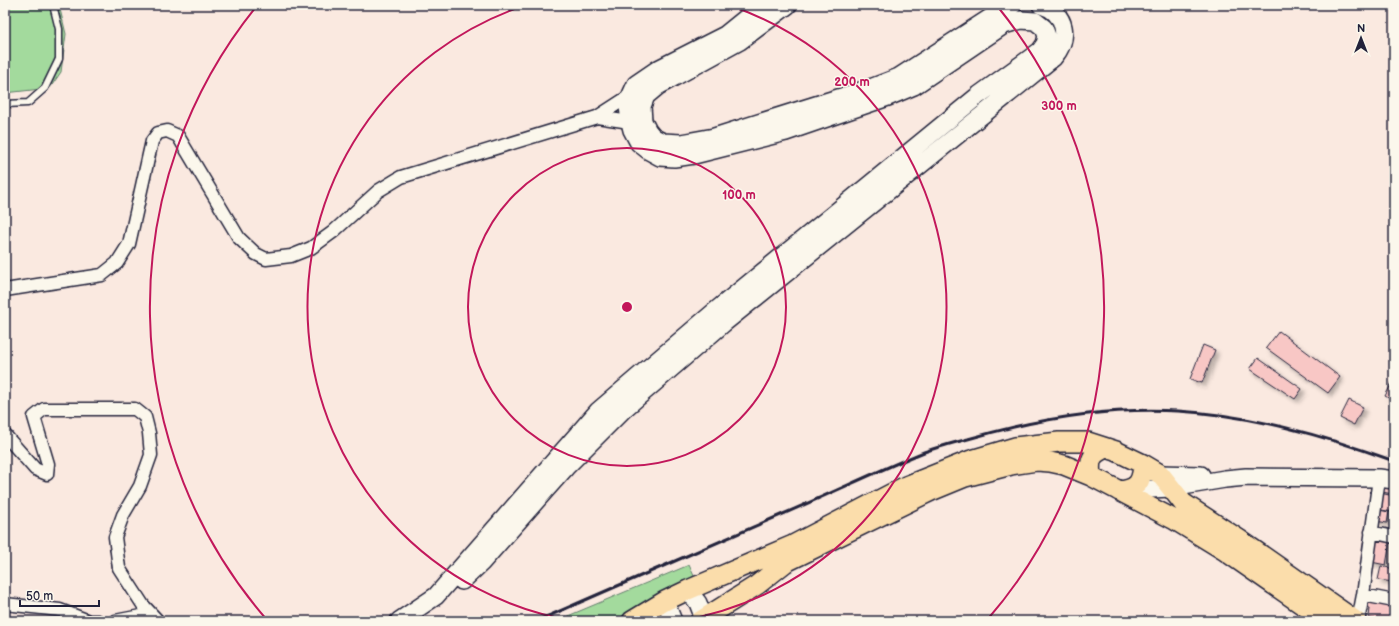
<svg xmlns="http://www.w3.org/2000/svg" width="1399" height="626" viewBox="0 0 1399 626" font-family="'Balsamiq Sans',sans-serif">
	<defs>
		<filter id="shadow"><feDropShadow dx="3.5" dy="3.5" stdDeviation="2" flood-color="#0004"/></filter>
	</defs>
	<rect width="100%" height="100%" fill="#fae9e0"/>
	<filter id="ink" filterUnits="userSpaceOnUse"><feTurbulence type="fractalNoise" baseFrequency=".025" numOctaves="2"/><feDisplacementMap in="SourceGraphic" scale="8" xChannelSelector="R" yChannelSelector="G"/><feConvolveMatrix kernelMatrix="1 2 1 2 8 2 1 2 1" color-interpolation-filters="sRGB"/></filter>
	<g filter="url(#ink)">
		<path fill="#a3da9d" stroke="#627e6c" d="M5 5H59L66 34 61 72 50 88 5 93Z
			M689 565 694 576 615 621H556Z"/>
		<path fill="#f8c7c5" stroke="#22223b" filter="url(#shadow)" d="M1279 331 1340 377 1328 393 1266 348Z
			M1203 345 1215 350 1202 383 1190 379Z
			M1258 358 1302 389 1295 399 1250 369Z
			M1394 379V401L1385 396Z
			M1349 400 1363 407 1354 425 1340 418Z
			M1383 483 1394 485V494L1381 492Z
			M1380 493 1394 496V512L1381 510 1382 506 1378 505Z
			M1379 510 1389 512 1387 523 1376 521Z
			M1375 539 1390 542 1386 565 1371 562Z
			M1381 566 1394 569V582L1378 580Z
			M1369 601 1394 606V621H1384L1385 620 1369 618 1370 608H1368Z"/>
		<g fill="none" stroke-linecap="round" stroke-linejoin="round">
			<defs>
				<path id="lane" d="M5 104 28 103 45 88 59 59V29L53 5"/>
				<path id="street" d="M597 117 630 122
					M5 290 102 275 117 263 129 244 152 141 158 133 167 131 178 136 239 238 256 254 266 259 291 256 311 248 333 232 378 191 401 177 597 117 631 95
					M5 435 35 469 47 474 48 464 34 417 44 409H135L145 417 149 433 151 455 140 486 123 515 115 537 119 568 143 605 158 621
					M1371 532 1394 537
					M1363 595 1394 601
					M5 604 60 610 89 621H98
					M115 621 151 614
					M1358 621 1363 595 1379 478"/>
				<path id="secondary" d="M788 5 740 41 658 86 646 96 642 106 643 121 648 131 653 137 663 142 681 143 714 137 873 87 899 77 1007 7 1013 5
					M1160 474 1201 475
					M1132 490 1171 488 1225 479 1246 477 1379 478 1394 480
					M462 581 481 563 566 467 624 409 724 323 1053 58C1070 39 1067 13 1041 5
					M688 590 698 603 705 621
					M665 601 673 621
					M399 621 436 596 598 411 714 312 979 95 1040 51 1045 44 1047 36 1044 28 1035 21 1021 20 1004 25 914 86 888 97 786 132 694 155 674 158 660 157 649 151 639 143 632 130 630 122 628 106 631 95 636 84 658 69 725 35 762 5"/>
				<path id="primary" d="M1091 476C1089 460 1091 454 1106 448
					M1119 491C1138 489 1142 482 1143 464
					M632 621 665 601 688 590 793 545 906 486 971 460 1015 447 1059 442H1088L1116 451 1143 464 1160 474 1183 503 1240 540 1356 621
					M700 621 757 585 786 562 931 491 965 477 1011 465 1037 461 1050 462 1064 465 1091 476 1173 519 1225 551 1326 621"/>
			</defs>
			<use href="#lane" stroke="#22223b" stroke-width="9"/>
			<use href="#street" stroke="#22223b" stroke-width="15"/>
			<use href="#secondary" stroke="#22223b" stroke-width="20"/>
			<use href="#primary" stroke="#22223b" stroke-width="22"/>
			<use href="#lane" stroke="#fbf7ec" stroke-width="6"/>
			<use href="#street" stroke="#fbf7ec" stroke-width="12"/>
			<use href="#secondary" stroke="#fbf7ec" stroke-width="17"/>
			<use href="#primary" stroke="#fbddab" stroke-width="19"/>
			<path stroke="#22223b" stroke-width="3" d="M537 621C619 585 701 550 783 514 830 494 877 471 924 452 938 447 953 443 968 439 1036 419 1107 407 1178 411 1252 415 1325 436 1394 461"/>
		</g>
	</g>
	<g fill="none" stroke="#c2185b" stroke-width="2">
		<circle cx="627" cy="307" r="159"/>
		<path d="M575 621A318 318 0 0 1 526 5M728 5A318 318 0 0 1 679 621"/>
		<path d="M267 620A477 477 0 0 1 256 7M998 7A477 477 0 0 1 987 620"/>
	</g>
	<circle cx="627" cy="307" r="6" fill="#c2185b" stroke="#fbf7ec" stroke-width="2"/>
	<g font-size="12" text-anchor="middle" font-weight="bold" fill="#c2185b" stroke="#fbf7ec" stroke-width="3" stroke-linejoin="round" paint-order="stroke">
		<text x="852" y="86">200 m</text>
		<text x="1059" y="110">300 m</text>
		<text x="739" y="199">100 m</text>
	</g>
	<rect width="1399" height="626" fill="none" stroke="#fbf7ec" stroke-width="20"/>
	<rect x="10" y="10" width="1379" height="606" fill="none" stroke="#22223b" stroke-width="1.5" filter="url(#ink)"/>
	<g transform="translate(1361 38)" stroke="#fbf7ec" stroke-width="3" paint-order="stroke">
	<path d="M0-3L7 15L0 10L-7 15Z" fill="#22223b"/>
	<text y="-6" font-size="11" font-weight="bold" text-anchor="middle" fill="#22223b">N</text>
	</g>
	<path d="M20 600v6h79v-6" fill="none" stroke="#22223b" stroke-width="2"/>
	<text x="26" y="600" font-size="12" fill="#22223b" stroke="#fbf7ec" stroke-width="3" paint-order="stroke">50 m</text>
</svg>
